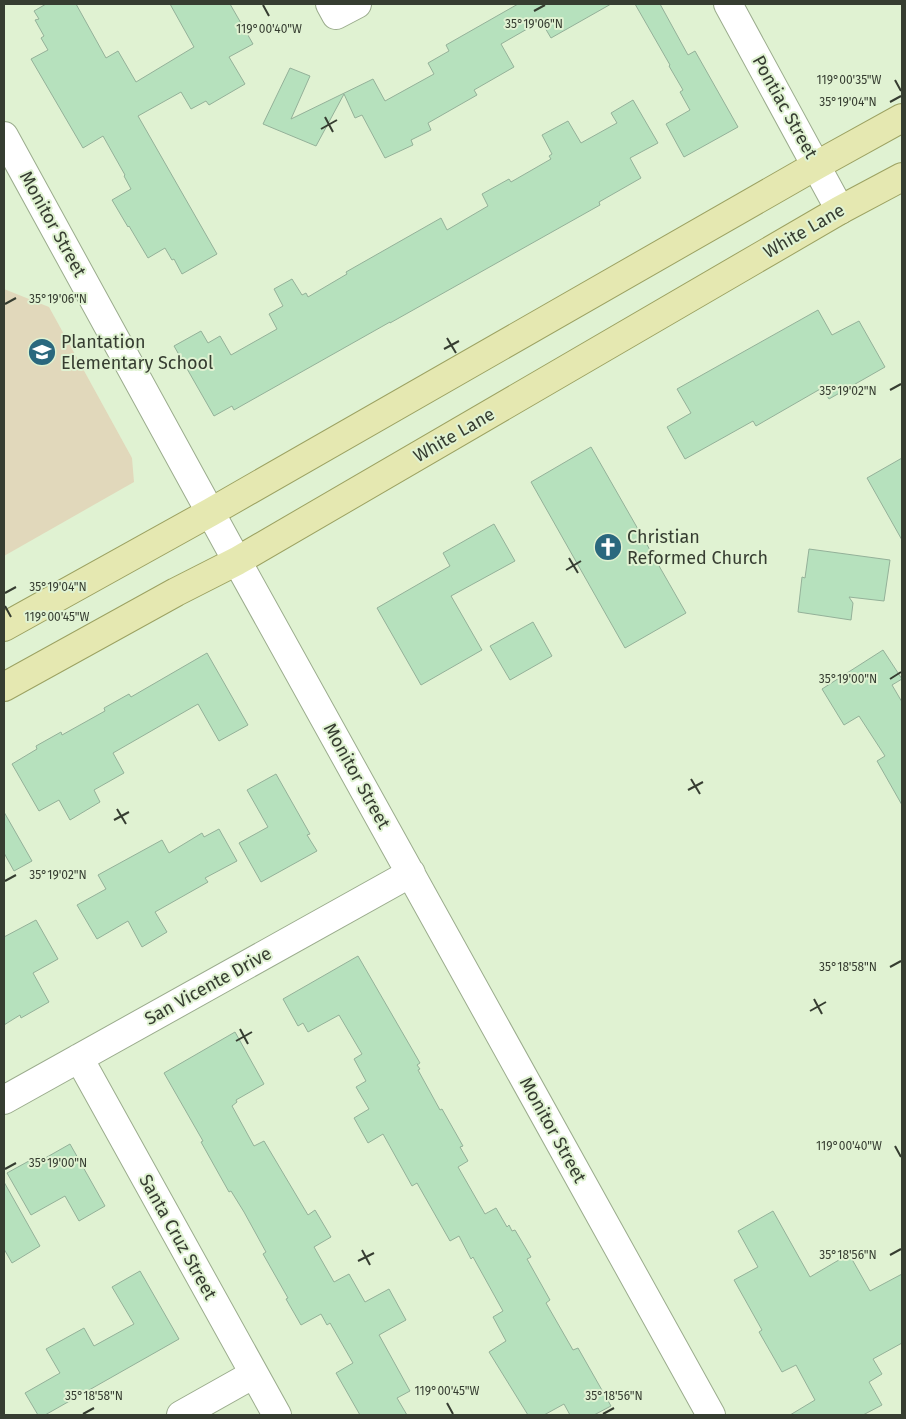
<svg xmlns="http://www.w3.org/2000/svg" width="906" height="1419" viewBox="0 0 906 1419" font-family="'Fira Sans',sans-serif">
	<rect width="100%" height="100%" fill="#e0f2d2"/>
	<path fill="#e1d8bb" d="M4 289 49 307 132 458 134 482 4 556Z"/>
	<path fill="#b6e1bd" stroke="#94b199" d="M46 4H76L106 58 118 51 136 82 194 47 170 4H230L253 44 229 57 245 84 209 105 206 101 191 109 181 92 138 116 217 254 182 274 174 259 172 260 165 248 148 258 129 226 128 227 112 200 131 189 124 176 125 175 103 136 83 148 31 59 48 50 41 38 44 36 35 20 39 19 34 11Z
		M518 4H611L551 38 541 21 501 44 514 67 474 90 477 95 428 123 431 130 411 140 413 145 385 158 362 115 355 118 344 94 316 146 263 124 290 68 310 76 291 119 373 79 385 101 434 74 428 63 449 51 446 45Z
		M635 4H660L688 55 695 51 738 127 684 157 666 124 690 110 680 92 683 90 669 66 670 65Z
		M633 100 658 143 630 158 641 178 599 202 600 205 390 323V322L234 410 232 406 214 416 174 346 201 331 208 343 220 336 231 355 277 329 269 314 283 306 274 289 292 279 302 295 306 293 308 297 347 274 346 272 441 218 447 230 488 206 482 194 509 179 511 182 551 159 549 156 552 154 542 135 568 121 581 143 617 123 611 113Z
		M818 310 832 335 859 321 885 367 829 399 822 388 756 426 753 421 685 459 667 427 691 413 677 389Z
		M591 447 686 613 625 648 531 482Z
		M902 458V540L867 478Z
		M494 524 515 561 451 596 482 650 421 685 377 608 450 566 443 553Z
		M809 549 890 560 884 601 849 597 853 603 851 620 798 612 802 577 805 578Z
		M533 622 552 656 510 680 490 646Z
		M883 650 902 679 892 685 902 702V805L877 761 885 756 859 716 844 725 822 689Z
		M207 653 248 725 219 741 198 704 113 753 124 773 94 790 100 802 70 820 59 800 39 811 12 764 37 749 36 746 61 732 62 735 105 711 104 708 129 694 131 697Z
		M276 774 310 834 307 835 317 851 261 882 239 843 268 827 247 790Z
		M4 812 32 861 14 871 4 853Z
		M219 829 237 861 205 878 208 882 155 912 167 932 142 947 128 921 97 939 77 905 106 889 98 875 162 840 169 853 202 833 204 837Z
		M36 920 58 959 33 973 49 1002 21 1018 20 1015 4 1025V937Z
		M358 956 420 1063 417 1065 420 1069 418 1070 440 1110 442 1109 463 1146 460 1147 468 1161 458 1167 485 1214 496 1208 507 1227 509 1225 512 1231 515 1230 531 1257 527 1259 550 1300 546 1303 573 1350 578 1348 611 1406 594 1415H570L564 1404 544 1415H528L489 1352 506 1341 493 1317 503 1311 473 1257 471 1259 459 1236 450 1241 417 1183 412 1186 383 1134 368 1143 354 1118 369 1109 356 1087 366 1081 354 1059 362 1054 339 1015 308 1032 303 1023 298 1026 283 999Z
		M235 1032 264 1084 236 1100 237 1102 232 1106 254 1146 264 1141 308 1215 315 1210 331 1237 314 1247 334 1282 349 1274 365 1302 389 1289 406 1320 379 1335 410 1391 397 1398 407 1415H360L336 1373 353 1363 330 1323 327 1325 321 1314 301 1325 286 1299 288 1298 263 1254 266 1252 244 1212 231 1191 229 1192 201 1142 203 1141 164 1073Z
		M70 1144 105 1206 79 1221 65 1196 31 1215 7 1173 38 1156 40 1161Z
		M4 1182 40 1246 12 1263 4 1249Z
		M773 1211 810 1277 849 1254 870 1291 902 1274V1343L873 1359 882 1374 869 1382 882 1405 863 1415H790L815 1400 796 1365 782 1372 759 1332 762 1330 734 1280 758 1267 738 1231Z
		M140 1271 179 1339 45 1415H38L25 1393 60 1373 46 1349 84 1328 94 1346 134 1324 112 1287Z"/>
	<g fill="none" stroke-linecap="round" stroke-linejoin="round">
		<defs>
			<path id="minor" d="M330 4 336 15 357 4
				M728 4 840 210
				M4 136 237 561 711 1415
				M79 1058 277 1415
				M4 1100 411 873
				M181 1415 254 1374"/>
			<path id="major" d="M4 627 211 512 817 165 902 118
				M4 687 176 592 237 561 840 210 902 177"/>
		</defs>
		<use href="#minor" stroke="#9bac8d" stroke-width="30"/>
		<use href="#major" stroke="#9ca262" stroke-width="30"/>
		<use href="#minor" stroke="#fff" stroke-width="28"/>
		<use href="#major" stroke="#e5e8b1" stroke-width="28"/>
	</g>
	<path fill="none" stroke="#363d31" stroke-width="2" d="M263 5 269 16M534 11 545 5M895 80 901 91M890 102 901 96M325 117 333 132M321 129 337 120M5 304 16 298M447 338 456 353M444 349 459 341M890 390 901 384M569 558 578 573M566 570 581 561M5 593 16 587M5 606 11 617M890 679 901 672M691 779 700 794M688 790 703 782M117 809 126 824M114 820 129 812M5 881 16 875M890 967 901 961M814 999 822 1014M810 1011 826 1002M240 1029 248 1044M236 1041 252 1032M895 1146 901 1157M5 1169 16 1163M362 1250 370 1265M890 1255 901 1249M358 1261 374 1253M447 1403 453 1414M83 1414 94 1408M603 1414 614 1408"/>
	<defs>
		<symbol id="school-disc" viewBox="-11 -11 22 22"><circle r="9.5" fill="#2a687e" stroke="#e0f2d2"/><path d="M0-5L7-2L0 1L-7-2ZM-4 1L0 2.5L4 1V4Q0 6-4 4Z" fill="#fff"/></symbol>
		<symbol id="church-disc" viewBox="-11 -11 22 22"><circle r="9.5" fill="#2a687e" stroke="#e0f2d2"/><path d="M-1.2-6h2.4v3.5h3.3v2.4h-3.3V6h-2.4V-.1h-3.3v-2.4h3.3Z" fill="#fff"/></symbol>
	</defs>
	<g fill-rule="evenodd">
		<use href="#school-disc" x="26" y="336" width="32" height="32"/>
		<use href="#church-disc" x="592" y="531" width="32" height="32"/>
	</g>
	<g text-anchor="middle" stroke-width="4" stroke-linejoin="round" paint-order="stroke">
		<g font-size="18" fill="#363d31" stroke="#e0f2d2">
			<text transform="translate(785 107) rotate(61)" y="6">Pontiac Street</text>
			<text transform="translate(53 224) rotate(61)" y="6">Monitor Street</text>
			<text transform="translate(804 231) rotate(-30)" y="6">White Lane</text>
			<text transform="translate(454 435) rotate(-30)" y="6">White Lane</text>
			<text transform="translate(357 776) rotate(61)" y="6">Monitor Street</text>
			<text transform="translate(208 986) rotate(-29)" y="6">San Vicente Drive</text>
			<text transform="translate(553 1130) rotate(61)" y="6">Monitor Street</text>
			<text transform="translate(178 1237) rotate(61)" y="6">Santa Cruz Street</text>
		</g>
		<g font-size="18" fill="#363d31" stroke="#e0f2d2" text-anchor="start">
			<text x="61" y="348">Plantation<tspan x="61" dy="21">Elementary School</tspan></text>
			<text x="627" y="543">Christian<tspan x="627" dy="21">Reformed Church</tspan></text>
		</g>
	</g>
	<g font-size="12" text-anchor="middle" fill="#363d31" stroke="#e0f2d2" stroke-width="4" stroke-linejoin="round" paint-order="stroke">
		<text x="534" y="28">35°19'06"N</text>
		<text x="269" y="33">119°00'40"W</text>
		<text x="849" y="84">119°00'35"W</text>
		<text x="848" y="106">35°19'04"N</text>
		<text x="58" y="303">35°19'06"N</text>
		<text x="848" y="395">35°19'02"N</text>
		<text x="58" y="591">35°19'04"N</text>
		<text x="57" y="621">119°00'45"W</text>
		<text x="848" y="683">35°19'00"N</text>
		<text x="58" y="879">35°19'02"N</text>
		<text x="848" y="971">35°18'58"N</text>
		<text x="849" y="1150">119°00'40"W</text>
		<text x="58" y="1167">35°19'00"N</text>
		<text x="848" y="1259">35°18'56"N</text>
		<text x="447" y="1395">119°00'45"W</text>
		<text x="94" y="1400">35°18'58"N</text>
		<text x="614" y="1400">35°18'56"N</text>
	</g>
	<rect width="906" height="1419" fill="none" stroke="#363d31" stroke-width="10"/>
</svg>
